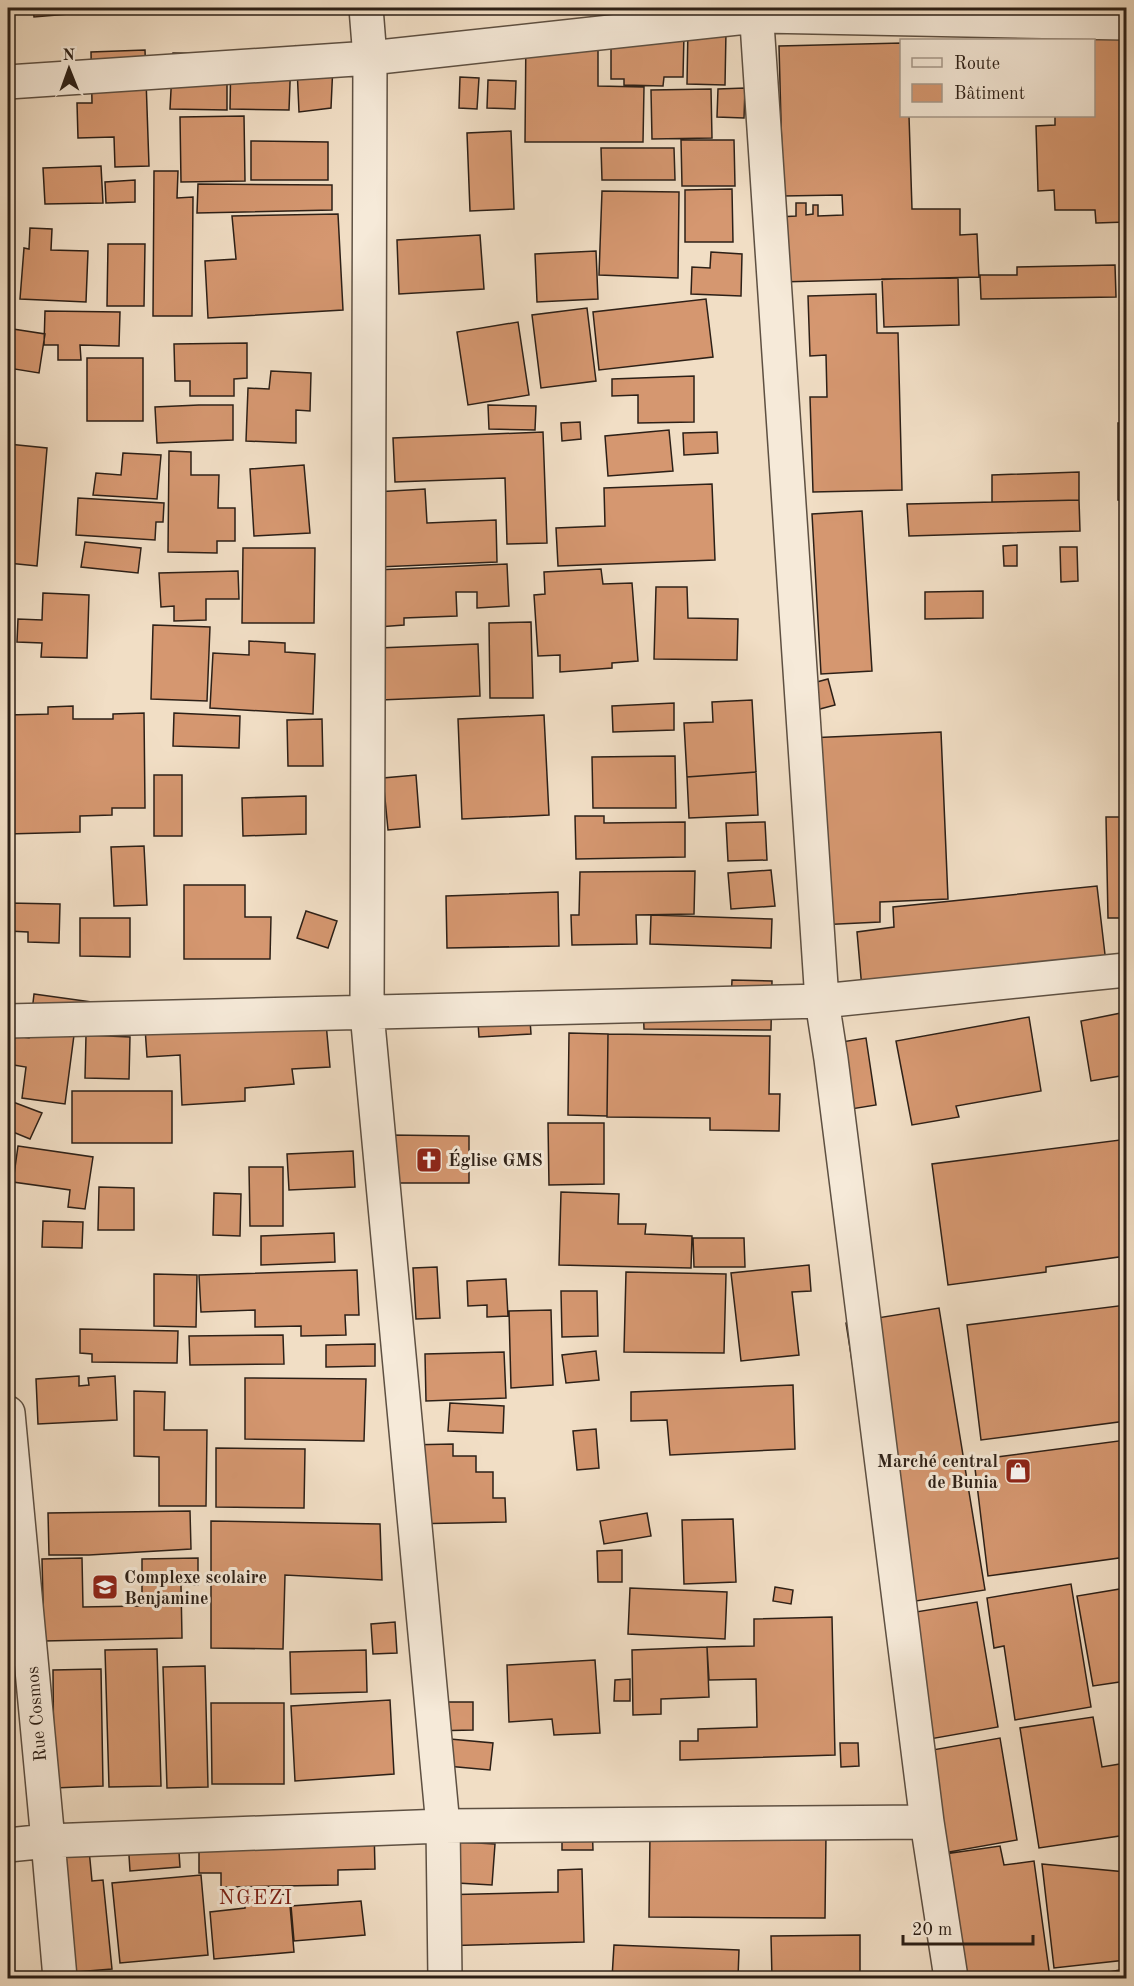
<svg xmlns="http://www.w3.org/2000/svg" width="1134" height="1986" viewBox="0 0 1134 1986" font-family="'Old Standard TT',serif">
	<rect width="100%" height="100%" fill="#f1dec5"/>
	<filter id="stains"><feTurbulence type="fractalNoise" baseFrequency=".00333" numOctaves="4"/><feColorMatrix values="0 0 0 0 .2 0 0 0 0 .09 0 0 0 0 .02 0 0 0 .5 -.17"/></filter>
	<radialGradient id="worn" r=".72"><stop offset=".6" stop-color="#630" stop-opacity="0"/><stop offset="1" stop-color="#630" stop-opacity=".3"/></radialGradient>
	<path fill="#d59770" stroke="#2d2017" stroke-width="1.5" d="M33 8H116V10L34 17Z
		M688 27 726 31 725 85 687 84Z
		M526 30 598 31V86L644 87 643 142H525Z
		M611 32 684 34 683 77H664L663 86 624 85V79H611Z
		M1126 38V222L1096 223 1095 210H1055L1054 190 1038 191 1036 126 1055 125V116H1094V40H1010Z
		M902 43V116H909L912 209H960V235L977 234 979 277 779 282 778 217 796 216V203H806V215L813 214V205H818V216L843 215 842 195 783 196 779 46Z
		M296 46 333 64 331 108 299 112Z
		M145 50 149 166 115 167 114 137 78 138 77 103H92L91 52Z
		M173 53 227 54V110L170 109Z
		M231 54 291 56 289 110 230 109Z
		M460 77 479 78 477 109 459 108Z
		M488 80 516 81 515 109 487 108Z
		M745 88 744 118 717 117 718 89Z
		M711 89 712 138 652 139 651 90Z
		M244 116 245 181 181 182 180 117Z
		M511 131 514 209 470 211 467 133Z
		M681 140H734L735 186H682Z
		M251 141 328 142V180H251Z
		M601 148H674L675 180H602Z
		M101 166 103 203 45 204 43 168Z
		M154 171H178L177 198 193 197 192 316H153Z
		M135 180V202L106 203 105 182Z
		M198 184 332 185V210L197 213Z
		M732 189 733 242H685V190Z
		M602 191 679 192 678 278 599 275Z
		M338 214 343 310 208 318 205 261 236 259 232 216Z
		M30 228 52 229 51 250 88 251 86 302 20 299 24 248 29 249Z
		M480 235 484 289 399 294 397 240Z
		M108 244H145L144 306H107Z
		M596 251 598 299 537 302 535 254Z
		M711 252 742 254 741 296 691 294 692 267 710 268Z
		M1115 265 1116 297 981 299 980 275H1017V267Z
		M958 278 959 325 884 327 882 279Z
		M876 294 877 333H898L902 490 813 492 810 397H827L826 355 810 356 808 296Z
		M706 299 713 357 599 370 593 312Z
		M587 308 596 381 541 388 532 315Z
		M45 311 120 312 119 346 80 345 81 360H58V345H44Z
		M518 322 529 395 468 405 457 332Z
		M13 329 45 334 39 373 8 368Z
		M247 343V378L234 379V396H190V381H175L174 344Z
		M87 358H143V421H87Z
		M271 371 311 373 310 411 296 410V443L246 441 248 388 269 389Z
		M694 376V422L638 423V395L612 396V379Z
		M199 405H233V440L157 443 155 407Z
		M488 405 536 406 535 430 489 429Z
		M580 422 581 439 562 441 561 423Z
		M1118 423H1126V500H1118Z
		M669 430 673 471 608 476 605 436Z
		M543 432 547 543 507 544 505 478 395 482 393 438Z
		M717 432 718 453 684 455 683 433Z
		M8 444 47 448 37 566 8 563Z
		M169 451 191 452V475H219L218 508H235V541H217V553L168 552Z
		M123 453 161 455 157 499 93 495 96 473 121 475Z
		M304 465 310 533 254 536 250 469Z
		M1079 472V500L992 502V475Z
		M712 484 715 560 558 566 556 528 605 526 604 488Z
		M425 489 427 523 496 520 497 562 378 567 375 492Z
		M78 498 164 503 163 522H156L155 540 76 535Z
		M1079 500 1080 531 909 536 907 504Z
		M862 511 872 671 821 674 812 514Z
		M85 542 141 548 138 573 81 567Z
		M1017 545V566H1004L1003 546Z
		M1060 547H1077L1078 581 1061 582Z
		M243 548H315L314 623H242Z
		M507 564 509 606 477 608V592H456L457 616 404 618V625L378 627 375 570Z
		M601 569 603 584 632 583 638 661 612 663V668L560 672V655L538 656 534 595 545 594 544 572Z
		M238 571 239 599H206V620L174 621V606L161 607 159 573Z
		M656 587H687L688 618 738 619 737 660 654 659Z
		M983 591V618L925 619V592Z
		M43 593 89 595 87 658 41 657 42 643 17 642 18 619 42 620Z
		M531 622 533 698H490L489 623Z
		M153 625 210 627 207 701 151 699Z
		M249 641 285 643V652L315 654 313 714 210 708 213 653 249 655Z
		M478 644 480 696 380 700 378 648Z
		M828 679 835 705 805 713 798 687Z
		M752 700 756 772 687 777 684 723 713 722 712 702Z
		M674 703V730L613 732 612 706Z
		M73 706V719H113V714L144 713 145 808H112V815L80 816V832L8 834V715L48 714V707Z
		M174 713 240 716 239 748 173 746Z
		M544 715 549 815 462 819 458 719Z
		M322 719 323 766H288L287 720Z
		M941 732 948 899 880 902V922L818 925 808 738Z
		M675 756 676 808H593L592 757Z
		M756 772 758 815 689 818 687 777Z
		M154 775H182V836H154Z
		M416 775 420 827 388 830 383 778Z
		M306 796V834L243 836 242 798Z
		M575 816H604V823L685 822V857L576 859Z
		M1106 817H1126V918H1108Z
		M765 822 767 860 728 861 726 823Z
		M144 846 147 905 114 906 111 847Z
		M771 870 775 906 731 909 728 873Z
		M695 871 694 914 636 915 637 944 572 945 571 915H579L580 872Z
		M184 885H245V917H271L270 959H184Z
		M1097 886 1106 963 862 989 857 932 894 927 893 907Z
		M558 892 559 946 447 948 446 896Z
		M8 903 60 904 59 943 28 942V932L8 931Z
		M306 911 337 921 328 948 297 938Z
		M651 915 772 919 771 948 650 944Z
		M80 918H130V957L80 956Z
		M732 980 772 981 771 1030 644 1029 643 1002 731 1003Z
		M34 994 99 1003 76 1020 65 1104 22 1098 26 1067 8 1064V1035L29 1038Z
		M324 1001 330 1067 292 1069 294 1084 245 1088V1101L182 1105 180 1055 147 1057 144 1013Z
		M529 1005 531 1034 479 1037 477 1008Z
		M1126 1012V1075L1091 1081 1081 1021Z
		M1029 1017 1041 1091 956 1106 959 1117 912 1125 896 1041Z
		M569 1033 608 1034 607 1116 568 1115Z
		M608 1034 770 1036 769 1094H780L779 1131 710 1130V1118L607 1117Z
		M86 1035 130 1037 129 1079 85 1078Z
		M866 1038 876 1105 839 1111 829 1044Z
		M72 1091H172V1143H72Z
		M13 1102 42 1113 30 1139 8 1130V1116Z
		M548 1123H604V1184L549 1185Z
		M389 1135 469 1136V1183H388Z
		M1126 1139V1195L1120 1140Z
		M1120 1140 1126 1195V1256L1046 1267V1272L948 1285 932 1164Z
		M18 1146 93 1157 85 1209 68 1207 70 1190 13 1182Z
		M353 1151 355 1187 289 1190 287 1154Z
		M249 1167H283V1226H250Z
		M99 1187 134 1188V1230H98Z
		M561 1192 619 1194 618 1224H646L645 1234 692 1236 691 1268 559 1265Z
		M214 1193 241 1194 240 1236 213 1235Z
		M43 1221 83 1222 82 1248 42 1247Z
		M334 1233 335 1262 261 1265V1236Z
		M693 1238H744L745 1267H694Z
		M809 1265 811 1291 792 1292 799 1355 741 1361 731 1273Z
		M437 1267 440 1318 416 1319 413 1268Z
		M357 1270 359 1315H345L346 1335 301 1336V1326L255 1327V1310L201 1312 199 1275Z
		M626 1272 726 1274 724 1353 624 1352Z
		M154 1274 197 1275 196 1327 154 1326Z
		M506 1279 508 1316 487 1317V1305L468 1306 467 1281Z
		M561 1291H597L598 1336 562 1337Z
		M1126 1305V1421L981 1440 967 1325Z
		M939 1308 985 1590 891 1605 846 1323Z
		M551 1310 553 1385 511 1388 509 1311Z
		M80 1329 178 1331 177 1363 92 1362V1354L80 1353Z
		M283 1335 284 1364 190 1365 189 1336Z
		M375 1344V1366L326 1367V1345Z
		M596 1351 599 1380 566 1383 562 1355Z
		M504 1352 506 1398 426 1401 425 1354Z
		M79 1376V1386L89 1385 88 1378 115 1376 117 1420 38 1424 36 1379Z
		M245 1378 366 1379 364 1441 245 1439Z
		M793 1385 795 1449 670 1455 667 1420 631 1421V1392Z
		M134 1391 165 1392 164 1430H207L206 1506H159V1457L134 1456Z
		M450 1403 504 1406 503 1433 448 1431Z
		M596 1429 599 1468 577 1470 573 1431Z
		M1126 1440V1557L988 1576 974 1460Z
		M453 1444V1456H476V1472H493V1498H505L506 1522 408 1524 406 1445Z
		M216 1448 305 1449 304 1508 216 1507Z
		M190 1511 191 1549 89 1555H49L48 1513Z
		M647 1513 651 1536 604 1544 600 1521Z
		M733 1519 736 1582 684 1584 682 1520Z
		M211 1521 380 1524 382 1580 285 1575 283 1649 211 1648Z
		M622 1550V1582H598L597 1551Z
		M82 1558 83 1607 142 1606V1559L198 1558V1585H181L182 1638 44 1641 42 1559Z
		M1071 1584 1091 1707 1015 1720 1004 1646 994 1648 987 1598Z
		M775 1587 793 1590 791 1604 773 1601Z
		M630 1588 727 1592 725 1639 628 1634Z
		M1126 1588V1681L1093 1686 1077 1596Z
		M977 1602 998 1727 913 1742 891 1616Z
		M832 1617 835 1755 680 1760V1741H698V1729L757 1727 756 1679 709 1680 707 1647 754 1646V1619Z
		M395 1622 397 1653 373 1654 371 1624Z
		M707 1647 709 1697 661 1699V1714L633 1715 632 1650Z
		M157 1649 161 1786 109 1787 105 1650Z
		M366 1650 367 1692 291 1694 290 1652Z
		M595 1660 600 1733 554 1735 552 1719 509 1722 507 1665Z
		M205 1666 208 1787 167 1788 163 1667Z
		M101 1669 103 1786 54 1788 53 1670Z
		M630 1679V1701H614L615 1680Z
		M390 1700 394 1774 295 1781 291 1706Z
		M430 1702H473V1730L430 1731Z
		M211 1703H284V1784H212Z
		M1093 1717 1102 1767 1126 1763V1835L1039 1848 1020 1728Z
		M1000 1738 1017 1840 938 1854 921 1752Z
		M450 1739 493 1743 490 1770 447 1766Z
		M840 1743H858L859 1766 841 1767Z
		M592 1822 593 1850H562V1823Z
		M374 1828 375 1869 338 1870V1885L221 1887V1873H199V1849Z
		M650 1834 826 1835 825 1918 649 1917Z
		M178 1837 180 1867 130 1871 128 1840Z
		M88 1839 92 1881 103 1880 112 1969 63 1973 51 1843Z
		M460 1842 495 1844 492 1885 457 1883Z
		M1000 1846 1004 1865 1034 1861 1050 1978H941L924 1857Z
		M1042 1864 1126 1872V1960L1054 1968Z
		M582 1869 584 1942 438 1946 436 1895 558 1892V1870Z
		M201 1875 208 1955 120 1963 112 1883Z
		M289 1894 294 1952 214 1959 210 1912 245 1908V1898Z
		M361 1901 365 1935 294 1941 291 1906Z
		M8 1932H14V1978H8Z
		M860 1935V1978H772L771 1936Z
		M614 1945 739 1950 738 1978H612Z
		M1126 1969V1978H1109L1108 1972Z
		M1108 1972 1109 1978H1068Z"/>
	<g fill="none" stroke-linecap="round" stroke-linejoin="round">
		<defs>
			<path id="minor" d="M366 8 370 58 367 1013 443 1826 445 1978
				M756 8 822 1001 831 1059 927 1822 951 1978
				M8 82 370 58 756 16 1126 23
				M8 1021 822 1001 1126 970
				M8 1413 48 1841 60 1978
				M8 1845 48 1841 443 1826 927 1822"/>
		</defs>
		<use href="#minor" stroke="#5e5042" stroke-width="36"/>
		<use href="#minor" stroke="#f6ead9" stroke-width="33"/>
	</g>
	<defs>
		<symbol id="church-square" viewBox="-11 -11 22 22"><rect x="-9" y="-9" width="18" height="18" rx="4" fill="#8f2418" stroke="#f6ead9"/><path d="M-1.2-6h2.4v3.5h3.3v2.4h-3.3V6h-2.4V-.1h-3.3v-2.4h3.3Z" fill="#fff"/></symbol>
		<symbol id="shop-square" viewBox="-11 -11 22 22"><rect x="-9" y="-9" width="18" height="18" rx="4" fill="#8f2418" stroke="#f6ead9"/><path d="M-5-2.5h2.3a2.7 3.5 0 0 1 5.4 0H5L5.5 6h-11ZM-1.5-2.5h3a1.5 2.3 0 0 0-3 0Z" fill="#fff"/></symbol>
		<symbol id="school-square" viewBox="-11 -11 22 22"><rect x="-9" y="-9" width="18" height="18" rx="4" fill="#8f2418" stroke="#f6ead9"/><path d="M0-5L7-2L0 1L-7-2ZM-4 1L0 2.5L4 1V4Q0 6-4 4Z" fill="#fff"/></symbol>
	</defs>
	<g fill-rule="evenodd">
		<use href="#church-square" x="414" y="1145" width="30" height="30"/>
		<use href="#shop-square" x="1003" y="1456" width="30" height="30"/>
		<use href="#school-square" x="90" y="1572" width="30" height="30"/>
	</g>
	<g text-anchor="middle" stroke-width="6" stroke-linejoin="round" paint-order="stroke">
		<g font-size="18" font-weight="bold" fill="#2d2017" stroke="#f6ead9" text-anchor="start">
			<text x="448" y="1166">Église GMS</text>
			<text x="998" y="1467" text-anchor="end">Marché central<tspan x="998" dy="21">de Bunia</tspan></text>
			<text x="124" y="1583">Complexe scolaire<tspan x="124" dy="21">Benjamine</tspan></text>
		</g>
		<g font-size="18" fill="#2d2017" stroke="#f6ead9">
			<text transform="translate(36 1714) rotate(-95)" y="6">Rue Cosmos</text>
		</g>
		<g font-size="21" letter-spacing="1.5" fill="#7a1f14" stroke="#f6ead9">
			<text x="256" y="1904">NGEZI</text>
		</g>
	</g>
	<rect width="1134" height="1986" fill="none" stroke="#f1dec5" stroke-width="30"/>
	<rect x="9" y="9" width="1116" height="1968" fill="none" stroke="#2d2017" stroke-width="3"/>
	<rect x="15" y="15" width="1104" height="1956" fill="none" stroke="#2d2017" stroke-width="1.5"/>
	<rect x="900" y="39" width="195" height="78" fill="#f6ead9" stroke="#a6998b" stroke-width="1.5"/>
	<rect x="912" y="58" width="30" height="9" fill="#f6ead9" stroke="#a6998b" stroke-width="1.5"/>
	<text x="954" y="69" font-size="18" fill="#2d2017">Route</text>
	<rect x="912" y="84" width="30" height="18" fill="#d59770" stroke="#a6998b" stroke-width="1.5"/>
	<text x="954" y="99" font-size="18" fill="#2d2017">Bâtiment</text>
	<g transform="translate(69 69) rotate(359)" stroke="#f6ead9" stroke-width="4.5" paint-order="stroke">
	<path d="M0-4.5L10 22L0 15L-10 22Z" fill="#2d2017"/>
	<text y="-9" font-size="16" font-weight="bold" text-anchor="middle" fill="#2d2017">N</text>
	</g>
	<path d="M903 1935v9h130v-9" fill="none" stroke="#2d2017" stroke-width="3"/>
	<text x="912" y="1935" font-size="18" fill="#2d2017" stroke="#f6ead9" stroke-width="4.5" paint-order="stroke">20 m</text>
	<rect width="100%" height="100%" filter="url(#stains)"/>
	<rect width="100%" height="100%" fill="url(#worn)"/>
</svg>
